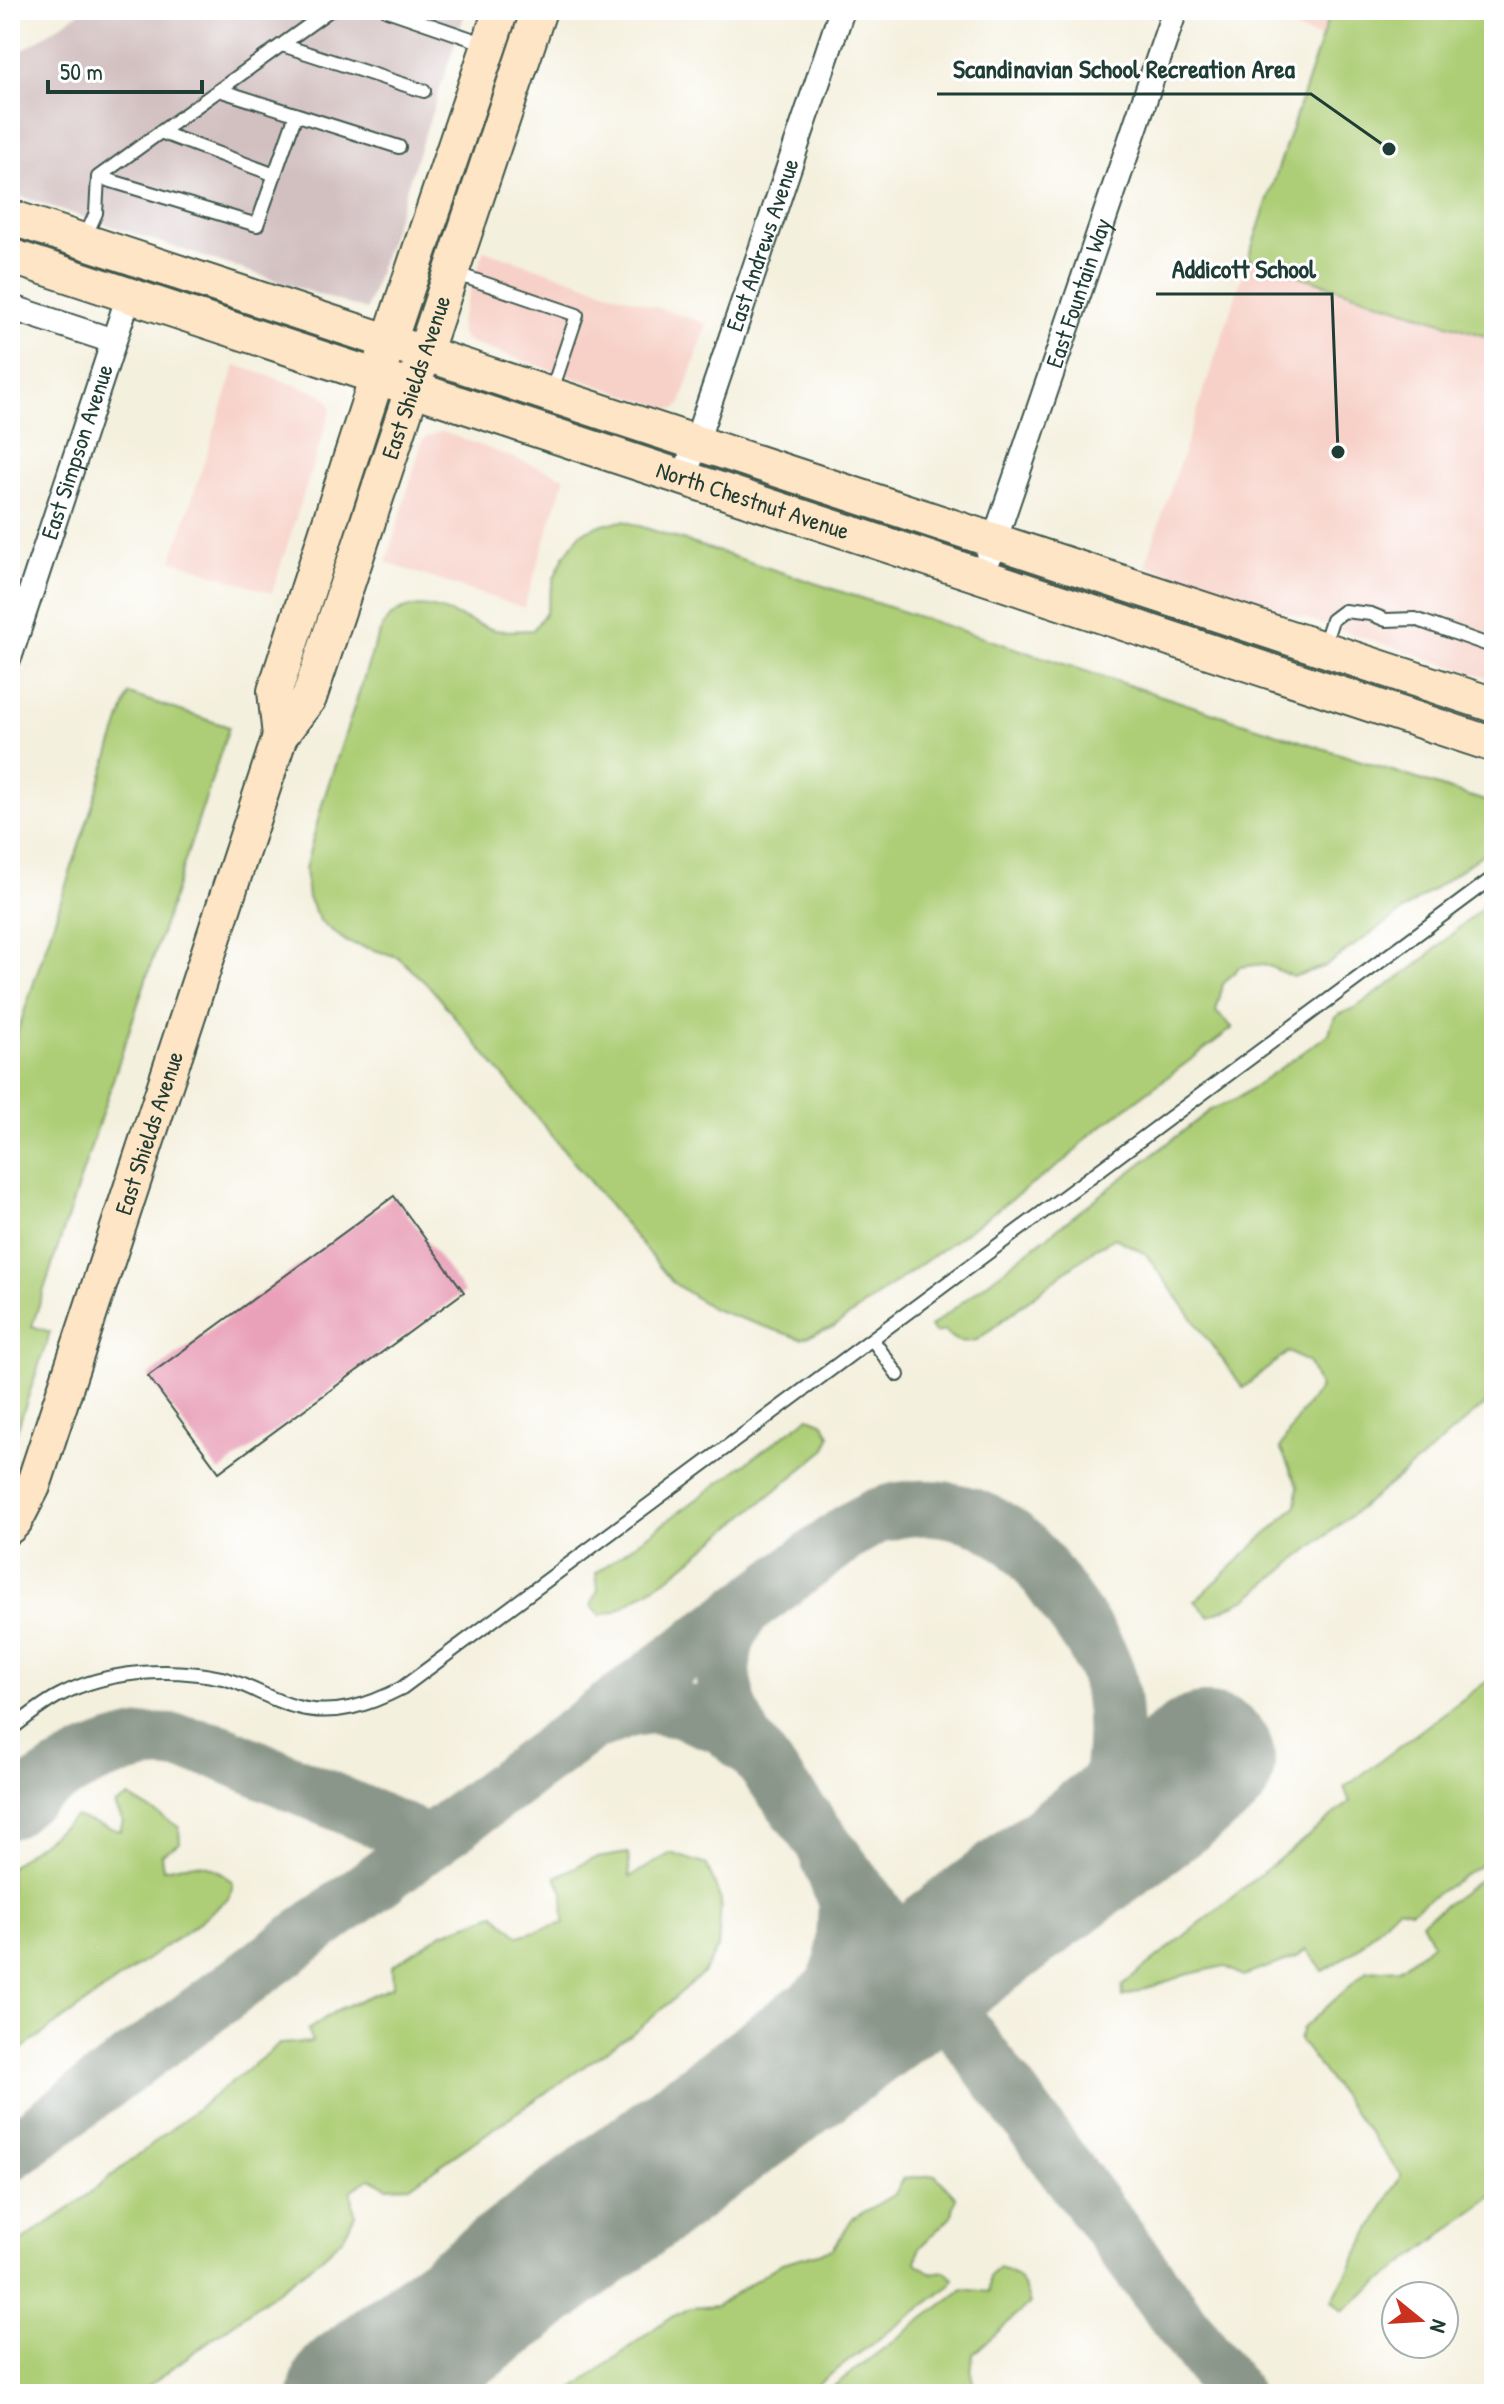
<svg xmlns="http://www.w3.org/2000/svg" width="1504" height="2404" viewBox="0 0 1504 2404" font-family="'Patrick Hand',sans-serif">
	<rect width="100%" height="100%" fill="#fff"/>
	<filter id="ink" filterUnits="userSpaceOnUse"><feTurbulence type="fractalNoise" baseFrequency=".0125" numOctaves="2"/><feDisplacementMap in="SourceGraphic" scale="16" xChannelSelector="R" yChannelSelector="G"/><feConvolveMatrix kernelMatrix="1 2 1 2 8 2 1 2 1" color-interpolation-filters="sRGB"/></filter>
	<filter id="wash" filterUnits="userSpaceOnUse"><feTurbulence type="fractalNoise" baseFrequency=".006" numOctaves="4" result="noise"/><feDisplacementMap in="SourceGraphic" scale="32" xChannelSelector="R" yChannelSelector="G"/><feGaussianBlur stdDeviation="1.8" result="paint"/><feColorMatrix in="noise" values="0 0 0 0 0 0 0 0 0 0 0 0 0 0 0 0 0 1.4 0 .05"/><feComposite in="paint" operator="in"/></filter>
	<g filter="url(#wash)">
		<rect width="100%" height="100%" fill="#f4f0de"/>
		<path fill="#f7d1c8" d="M1237 10H1331L1321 38Z
			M484 250 707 324 681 404 676 409H669L470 343 464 339 461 334 460 321Z
			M1248 259 1494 339V680L1145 566Z
			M236 365 322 394 330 403 331 409 272 593 172 560Z
			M441 431 565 477 524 608 386 563 423 439Z"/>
		<path fill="#d2bfc0" d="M83 10H466L366 310 10 193V59Z"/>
		<path fill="#adce76" stroke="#668655" stroke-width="2" d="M1331 10H1494V339L1248 259Z
			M624 521 1494 804V846L1325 966 1293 977 1264 964 1239 967 1223 984 1216 1012 1233 1028 1090 1135 1066 1160 834 1327 801 1339 713 1309 672 1282 431 988 398 957 347 942 320 921 308 898 305 869 323 801 376 641C380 634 383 624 388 619 420 588 462 622 495 630 507 632 521 630 533 630L546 612 554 578 564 556 581 533 603 524Z
			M129 694 229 727 32 1326 50 1332 10 1451V1055Z
			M1494 899V1396L1420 1460 1247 1599 1209 1616 1195 1601 1296 1506 1298 1486 1280 1448 1301 1412 1320 1389 1309 1363 1288 1352 1243 1388 1145 1253 1115 1238 1096 1248 977 1340C961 1343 955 1343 945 1331L934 1333 930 1327 1212 1109 1235 1100 1329 1034C1335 1007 1343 1017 1362 1003 1382 989 1404 976 1423 960 1447 939 1469 917 1494 899Z
			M809 1417 824 1423 830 1435 826 1449 671 1576 616 1611 601 1615 591 1606 598 1590 596 1573Z
			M1494 1676V1856L1411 1911 1398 1908 1354 1952 1323 1971 1306 1949 1297 1957 1243 1976 1224 1966 1185 1975 1123 1997 1122 1986 1350 1802 1344 1788Z
			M129 1797 179 1827 180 1843 161 1855 163 1869C196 1863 207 1858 233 1883L230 1897 194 1926 10 2057V1867L75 1817 120 1831 123 1821 115 1805Z
			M628 1853 630 1877 671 1853 707 1865 721 1901 718 1948 703 1973 640 2028 410 2186 387 2187 370 2178 351 2191 355 2215 343 2238 323 2257 137 2394H10V2249L73 2206 280 2044 312 2042 308 2030 337 2010 393 1986 392 1966 443 1933 495 1914 519 1936 564 1923 563 1892 556 1877 591 1859Z
			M1494 1869V2195L1342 2311 1332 2300 1401 2175 1299 2040 1303 2028 1367 1971 1399 1969 1433 1943 1422 1922Z
			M935 2175 956 2197 952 2215 919 2248 916 2263 932 2273 945 2271 954 2279 950 2286 804 2394H567L667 2319 690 2308 716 2306 782 2263 833 2249 852 2219 895 2194 904 2178Z
			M999 2267C1019 2273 1024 2285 1030 2303L973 2354 971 2373 974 2387 1008 2389 1019 2394H823L963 2289 989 2292 990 2276Z"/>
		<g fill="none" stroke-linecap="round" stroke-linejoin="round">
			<path stroke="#8a9689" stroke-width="56" d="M742 1610C737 1621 729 1632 726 1644 716 1681 732 1726 756 1754
				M600 1721 627 1710 651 1706 679 1710 722 1726 756 1754 822 1841 846 1903 843 1961 819 2026 774 2085
				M10 1811C45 1779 102 1748 150 1742 172 1740 196 1746 218 1751L428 1842
				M822 1841 1234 2394
				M10 2153 850 1531C859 1526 868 1520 877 1516 932 1496 997 1514 1033 1558 1045 1572 1055 1588 1066 1603 1085 1630 1105 1655 1111 1689 1120 1743 1111 1800 1089 1850"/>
			<path stroke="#8a9689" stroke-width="138" d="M358 2394 1206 1762"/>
		</g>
		<g id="blocks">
			<path fill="#e9a1ba" d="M394 1196 464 1292 219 1472 148 1376Z"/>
		</g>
	</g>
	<g filter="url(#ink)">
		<use href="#blocks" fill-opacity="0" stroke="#3f584e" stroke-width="2"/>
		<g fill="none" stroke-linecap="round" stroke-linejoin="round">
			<defs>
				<path id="lane" d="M387 10 486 44
					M282 45 424 91
					M219 90 399 147
					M160 132 275 175
					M98 177 257 225 296 114
					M85 237 96 213 98 177 330 10
					M454 273 577 315 551 393
					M1323 648 1332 620 1344 611 1371 614 1386 620 1415 619 1494 647
					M872 1339 898 1375
					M10 1730C26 1718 42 1704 60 1695 108 1670 171 1667 222 1678 248 1684 271 1701 297 1707 334 1717 369 1705 402 1688L1494 877"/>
				<g id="street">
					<path d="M10 307 113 341"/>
					<path id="s1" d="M684 478 842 10"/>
					<path id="s2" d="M982 577 1175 10"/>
					<path id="s3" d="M10 655 129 295"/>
				</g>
				<g id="secondary">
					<path d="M10 217 1494 705"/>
					<path id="s4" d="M10 256 1494 745"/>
					<path d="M280 736 275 691 377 377 501 10"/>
					<path id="s5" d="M10 1526 15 1521 33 1486 280 736 309 698 539 10"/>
				</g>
			</defs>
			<use href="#lane" stroke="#3f584e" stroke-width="16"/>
			<use href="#street" stroke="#3f584e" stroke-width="28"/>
			<use href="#secondary" stroke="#3f584e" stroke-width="38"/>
			<use href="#lane" stroke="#fff" stroke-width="12"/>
			<use href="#street" stroke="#fff" stroke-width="24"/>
			<use href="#secondary" stroke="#fee5c5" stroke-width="34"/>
		</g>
	</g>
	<g text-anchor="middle" stroke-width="6" stroke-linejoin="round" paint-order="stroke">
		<g font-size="24" fill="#1f3d34" stroke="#fff">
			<text dy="8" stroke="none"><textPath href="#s1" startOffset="246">East Andrews Avenue</textPath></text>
			<text dy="8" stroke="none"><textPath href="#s2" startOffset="300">East Fountain Way</textPath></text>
			<text dy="8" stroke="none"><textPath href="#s5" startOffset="1222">East Shields Avenue</textPath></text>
			<text dy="8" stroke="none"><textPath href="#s3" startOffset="214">East Simpson Avenue</textPath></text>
			<text dy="8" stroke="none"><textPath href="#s4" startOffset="782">North Chestnut Avenue</textPath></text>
			<text dy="8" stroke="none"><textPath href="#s5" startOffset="418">East Shields Avenue</textPath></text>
		</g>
	</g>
	<path fill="none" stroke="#1f3d34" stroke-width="3" d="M1389 149L1311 94H937M1338 452L1332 294H1156"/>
	<g fill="#1f3d34" stroke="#fff" stroke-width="3">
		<circle cx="1389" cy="149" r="8"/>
		<circle cx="1338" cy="452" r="8"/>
	</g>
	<g font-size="26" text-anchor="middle" font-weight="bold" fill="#1f3d34" stroke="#fff" stroke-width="6" stroke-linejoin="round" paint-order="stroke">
		<text x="1124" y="78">Scandinavian School Recreation Area</text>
		<text x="1244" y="278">Addicott School</text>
	</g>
	<rect width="1504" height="2404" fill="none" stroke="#fff" stroke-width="40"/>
	<g transform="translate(1420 2320) rotate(108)"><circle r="38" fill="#ffffff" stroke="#a5b1ae" stroke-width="2"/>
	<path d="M0-6L14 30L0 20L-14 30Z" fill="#c8321e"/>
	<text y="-12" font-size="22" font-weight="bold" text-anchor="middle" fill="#1f3d34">N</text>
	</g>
	<path d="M48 80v12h154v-12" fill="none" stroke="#1f3d34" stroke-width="4"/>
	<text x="60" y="80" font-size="24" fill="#1f3d34" stroke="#ffffff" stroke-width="6" paint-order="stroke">50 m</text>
</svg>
